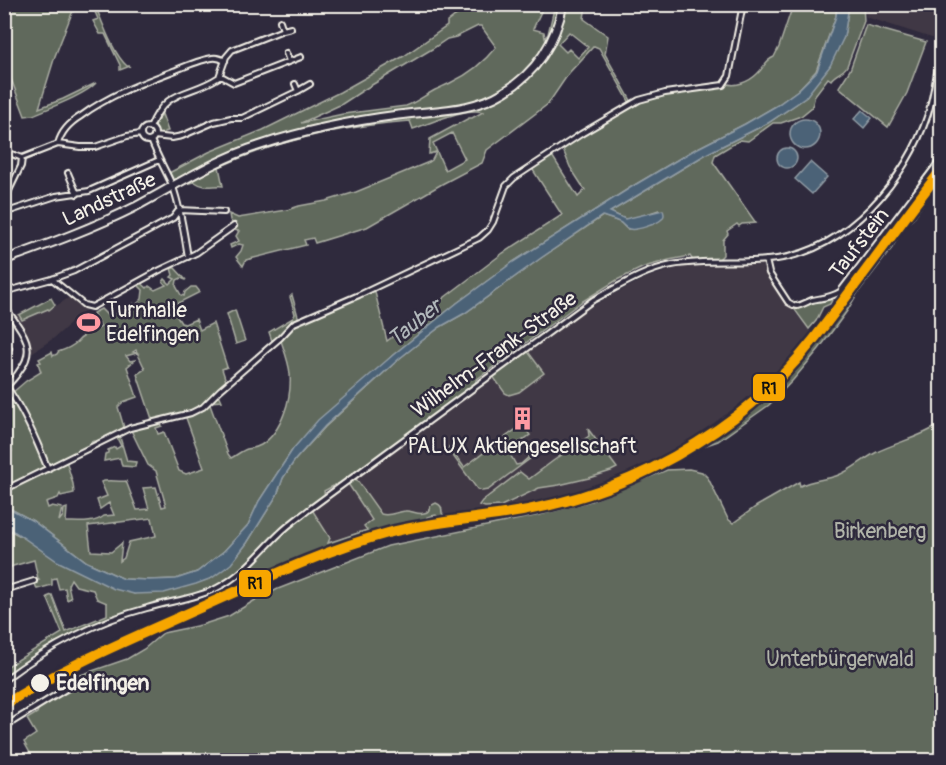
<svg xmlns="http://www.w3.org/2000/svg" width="946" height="765" viewBox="0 0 946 765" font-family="Pangolin,sans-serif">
	<rect width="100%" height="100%" fill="#2f2a3d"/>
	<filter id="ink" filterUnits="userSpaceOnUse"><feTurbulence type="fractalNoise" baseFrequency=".0167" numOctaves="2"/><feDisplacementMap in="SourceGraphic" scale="12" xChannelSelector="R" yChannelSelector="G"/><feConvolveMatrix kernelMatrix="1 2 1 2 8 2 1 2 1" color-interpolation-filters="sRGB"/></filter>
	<g filter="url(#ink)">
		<path fill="#403844" d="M865 5H941V41L866 17Z
			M763 264 765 274 813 335 775 377 732 414 682 448 629 475 593 488 535 503 429 519 383 529 333 545 311 512 410 440 579 314 608 297 646 278 673 269 684 266Z
			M52 297 56 306 70 297 87 309 54 338 30 354 29 340 14 316Z"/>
		<path fill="#60695c" stroke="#aaada2" stroke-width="1.5" fill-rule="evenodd" d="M5 5H77L72 13 55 56 39 108 63 99 96 83C85 95 49 108 33 115L25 116 5 63Z
			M92 5H95C102 21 113 54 127 66H130L120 70V65L105 34H100L93 21 98 19Z
			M474 5H495L492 8 499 5H544L533 29 544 32 545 38 548 34 555 5H586L584 19 608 36 605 54 633 104 646 97 726 83C735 88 750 81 757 74 765 67 764 61 774 57L779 47 793 5H837L836 16 816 71 798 90 776 106 745 124 694 150 633 186 513 262 457 303 393 355 293 449 259 501 248 525 224 551 197 572 176 579 149 580 124 579 87 562 33 521 5 506V490L6 489 5 486V456L12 451 5 434V389L7 386 12 393 26 381 41 372 38 363 41 362 39 359 52 352 53 356 57 354 58 352C64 350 72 347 77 342 79 340 80 338 83 337L82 335 95 327 97 329 101 327 93 313 101 309 108 316 133 303 135 306 142 299 143 290 138 285 133 287 132 285 139 281 147 288 149 286 155 290 166 285 163 282 165 279 170 284 175 279 171 277 173 275 171 268H175L186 280 181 278 177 280 176 286 181 295 184 296 185 292 191 287H196L200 292 172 306 173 308 168 311 170 314 174 312 181 323 185 324 196 319 200 330 213 323 227 367 222 369 227 384 218 392 222 401 209 402 228 454 231 458C237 455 241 451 247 449 252 448 256 448 261 445 282 432 292 398 290 374 289 362 284 350 280 338L273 344 269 332 293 318 295 314 290 297 292 295 299 320 374 288 387 341 503 253 562 215 531 167 551 154 578 197 585 190 570 167 562 147 631 105 599 48 594 46 569 73 548 104 487 150 482 163 442 184 367 227 315 243 313 238 304 240 306 245 246 260 243 266 236 257 241 251 243 245 239 244 231 248 230 245 239 241 236 236 239 231 233 230 234 226 230 220 229 214 238 218 287 210 299 206 326 201 356 192 429 162 432 160 436 152 429 154 430 139 469 118H472L483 112C465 107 431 123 413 129L410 121C343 126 281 139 219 167L223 186C213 185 205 189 195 182L172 186 169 173 209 152 263 130 340 92 404 56 447 26V22L455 16ZM478 26H481L496 47C484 62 469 74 452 82 447 85 441 87 435 90 425 95 417 102 406 106L343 114 301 123 342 104 365 89 432 49 447 39 456 37ZM569 32 588 47 578 58 569 49 566 52 558 44ZM452 133 465 159 445 170 433 143ZM136 350 145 369 137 374 153 422 130 428 148 465 156 471 166 506 162 507 156 487 143 488 149 509 137 510 126 481C118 482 107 479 101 482L107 496 97 500 100 509 109 503 114 515 104 516C94 524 79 522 66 522L67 508 64 509 63 516 59 521 62 508 52 506 48 508 46 502 58 498 60 494 61 496 74 493 73 484 66 460 92 447 91 442 94 441 96 445 116 436 121 446 116 449 115 447 108 450V453L105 454 104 461 120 458 122 466 135 467 136 462 127 461 119 434 125 431 118 407 123 402 137 397 127 367 135 360 130 361 126 356 137 353 133 352ZM185 415 204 468 186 474 179 471 164 432 158 434 156 428 162 426 160 421ZM152 518 156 536 129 542 124 558 120 561 122 543 111 552 91 551 88 526Z
			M849 5H863L864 21 847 66C843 73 835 74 831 80L828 78 815 95 812 107 801 116 781 123H773L748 141 740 140 715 155 713 162 756 223 742 224 739 226 737 224 727 231 728 234 723 240V255L717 261 694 262 690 256 669 260 644 267 617 280 581 302 476 380 475 387 354 476 381 514C389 517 396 512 405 511 411 510 418 515 424 513 429 512 429 510 430 506L436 503C441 505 442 507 442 513L444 516V519L441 520 436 515 427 517 424 524 386 531 339 547C322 546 300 560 285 568 276 573 269 579 259 577L260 568 248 574 242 572 215 590 147 607 54 643 23 664 5 678V669L6 667 62 633 47 597 52 595 66 632 107 615V603L97 599 93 590 76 586 71 579 68 585 71 598 67 600 65 588 59 589 56 578 52 579V585L37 589 34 581 39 580 38 579 34 560 13 566 5 570V528L134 594 231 563 247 543 277 495 283 478 295 460 325 427 400 358 419 343 440 327 465 313 541 258 603 216 620 222 627 229C640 228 652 226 663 218L659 210 635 218 625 219 610 212 708 153 768 123 805 98 844 37ZM347 482 372 520 364 526 367 530 328 543 330 538 311 508 325 498 324 491 337 484 340 487Z
			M866 25 926 42 907 93 888 127 839 87 850 70Z
			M162 114 168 131 164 132 163 135 157 134 155 127 156 120H158Z
			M941 153V158L840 292 834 296 830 304 823 307 816 321 809 329 795 310 804 303 828 297 840 291Z
			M941 173V178L913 219 903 229 892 248 857 294 847 311 819 349 793 380 769 405 718 441 698 448 711 436 731 425 757 403 784 378 812 347Z
			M51 298 55 305 49 310 48 309 22 320 19 315Z
			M235 310 245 341 236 344 227 314Z
			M526 349 544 373 519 392 509 395 505 393 492 375Z
			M941 424V760H29L31 759 30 753 24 742 36 734 27 719 37 713 39 707 70 691 80 675 127 659 144 649 163 633 201 625 229 616 257 599 278 589 388 546 540 515 591 501 667 470 689 469 702 472 708 478 728 519 733 523 757 506 799 482 800 486C811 480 824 480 836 476 851 471 863 459 877 452 898 442 921 437 941 424Z
			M522 425 530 435 515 446 517 452 511 456 516 465 521 464 530 456 531 458 488 490 482 491 477 489 448 449 449 447 464 467Z
			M588 429 617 468 611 471 589 478 559 485 539 488 501 506 485 507 479 505 482 501 520 472 529 479 553 461 589 436Z"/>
		<path fill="#4c6277" stroke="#8f9ba4" stroke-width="1.5" d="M837 5H849L844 37 830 66 805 98 768 123 708 153 610 212 625 219 663 210C664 214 665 215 662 219 657 224 636 231 629 229 624 228 625 226 621 223 616 220 608 218 602 216L541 258 465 313 440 327 419 343 400 358 325 426 295 460 283 478 277 495 247 543 231 564 212 578 196 584 164 593 134 594 114 589 57 561 15 532 5 528V506L33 521 87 562 124 579 149 580 176 579 197 572 224 551 248 525 259 501 293 449 318 420 393 355 457 303 513 262 633 186 694 150 745 124 776 106 798 90 817 71 836 16Z
			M862 110 872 118 864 128 854 119Z
			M790 134a15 15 0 1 1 30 0a15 15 0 1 1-30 0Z
			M777 158a10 10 0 1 1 20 0a10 10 0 1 1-20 0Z
			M810 162 827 177 812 194 795 179Z"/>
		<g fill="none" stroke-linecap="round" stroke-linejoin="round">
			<defs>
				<path id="street" d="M280 21 283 30
					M286 53 289 61
					M219 77 226 57 232 50 283 30 291 28
					M219 77H223L234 83 301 57
					M298 91 310 84
					M141 134a7 7 0 1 1 14 0a7 7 0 1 1-14 0Z
					M150 128C166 87 189 97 219 77
					M154 136 172 138 182 136 214 122 231 118H242L298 91 295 84
					M151 140C157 156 166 171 173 187 181 209 184 234 188 257
					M58 144C61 132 71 122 81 116 109 95 144 82 176 70 188 65 200 60 212 58 217 57 220 58 225 61
					M4 151 22 158 58 144 80 147H95L127 136 141 134
					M68 173 77 194
					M4 201 21 166 22 158
					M4 213 56 196 89 191 159 160
					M766 260 769 273 788 302C791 304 794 306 797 306 802 305 807 302 812 300 822 298 830 298 840 292L942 158
					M52 279 84 305 92 307 158 271 196 253 234 226
					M4 292 52 279 74 271 173 218 179 210 224 212
					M4 306C19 327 39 346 20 370 16 377 10 383 4 389
					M4 351 9 348
					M4 383C23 409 36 439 48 469
					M4 490 130 428 191 413 203 407 220 390 280 338 294 323 359 295 479 238 488 230 493 222 506 186 514 178 581 134 639 100 665 93 723 85 729 76 743 4
					M4 587 8 589 34 581
					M4 680C48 647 94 622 147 608 170 601 195 599 217 588 243 575 259 553 279 534 289 524 301 516 311 508L593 300C618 287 644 270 672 265 707 259 742 264 777 259 848 249 907 179 928 114 935 90 938 66 942 42
					M4 727 69 687"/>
				<path id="primary" d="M4 260C49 244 93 228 135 207 176 185 216 159 261 145 306 130 352 121 398 115 434 110 472 112 504 92 537 72 556 41 563 4"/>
			</defs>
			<use href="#street" stroke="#f4f1e8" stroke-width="8"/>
			<use href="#primary" stroke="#f4f1e8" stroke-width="11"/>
			<use href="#street" stroke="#2f2a3d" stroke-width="4"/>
			<use href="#primary" stroke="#2f2a3d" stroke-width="7"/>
			<defs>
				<path id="rail-1" d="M4 705C64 666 131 639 195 610 258 582 321 551 388 533 426 523 465 520 504 514 572 504 639 480 697 443 741 416 782 380 814 339 829 320 843 301 858 281 886 244 913 206 942 169"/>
			</defs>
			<use href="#rail-1" stroke="#2f2a3d" stroke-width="15"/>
			<use href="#rail-1" stroke="#f7a600" stroke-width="10"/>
		</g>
	</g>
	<defs>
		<symbol id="stadium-bare" viewBox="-9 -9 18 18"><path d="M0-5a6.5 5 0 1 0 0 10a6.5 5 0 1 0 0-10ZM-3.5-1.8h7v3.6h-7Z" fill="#ff9aa2" stroke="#2f2a3d" stroke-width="2.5" paint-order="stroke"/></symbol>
		<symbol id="building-bare" viewBox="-9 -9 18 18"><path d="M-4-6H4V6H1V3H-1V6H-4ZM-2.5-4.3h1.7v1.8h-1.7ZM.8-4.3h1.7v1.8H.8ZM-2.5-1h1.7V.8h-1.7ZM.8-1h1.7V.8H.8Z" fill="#ff9aa2" stroke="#2f2a3d" stroke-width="2.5" paint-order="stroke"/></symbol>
	</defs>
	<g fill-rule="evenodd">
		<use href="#stadium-bare" x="72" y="306" width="33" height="33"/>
		<use href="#building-bare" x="506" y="402" width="33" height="33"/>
	</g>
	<circle fill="#f4f1e8" stroke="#2f2a3d" stroke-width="2" cx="40" cy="683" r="10"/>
	<g text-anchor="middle" stroke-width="5" stroke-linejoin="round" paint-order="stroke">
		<g font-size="21" fill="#f4f1e8" stroke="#2f2a3d">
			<text transform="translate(109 199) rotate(-25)" y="7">Landstraße</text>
			<text transform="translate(859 243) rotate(-52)" y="7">Taufstein</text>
			<text transform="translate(494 354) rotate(-36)" y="7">Wilhelm-Frank-Straße</text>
		</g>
		<g font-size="21" fill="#f4f1e8" stroke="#2f2a3d" text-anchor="start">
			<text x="106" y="317">Turnhalle<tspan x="106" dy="24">Edelfingen</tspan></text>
			<text x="522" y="453" text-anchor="middle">PALUX Aktiengesellschaft</text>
		</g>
		<g font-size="21" fill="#b1b4a9" stroke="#2f2a3d">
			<text x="880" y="538">Birkenberg</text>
			<text x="840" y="666">Unterbürgerwald</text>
		</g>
		<g font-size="21" font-weight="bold" fill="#f4f1e8" stroke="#2f2a3d" text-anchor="start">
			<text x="56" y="690">Edelfingen</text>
		</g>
		<g font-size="22" font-style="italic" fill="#b1b8bb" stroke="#2f2a3d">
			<text transform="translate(414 322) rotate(-39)" y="8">Tauber</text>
		</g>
	</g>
	<g stroke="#2f2a3d" stroke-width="2">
		<rect x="752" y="373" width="34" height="29" rx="6" fill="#f7a600"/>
		<rect x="238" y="569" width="34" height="29" rx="6" fill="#f7a600"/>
	</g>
	<g font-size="16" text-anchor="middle" font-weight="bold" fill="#111">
		<text x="769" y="394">R1</text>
		<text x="255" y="589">R1</text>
	</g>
	<rect width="946" height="765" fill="none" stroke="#2f2a3d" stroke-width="24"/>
	<rect x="12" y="12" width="922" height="741" fill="none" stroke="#f4f1e8" stroke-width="2" filter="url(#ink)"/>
</svg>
